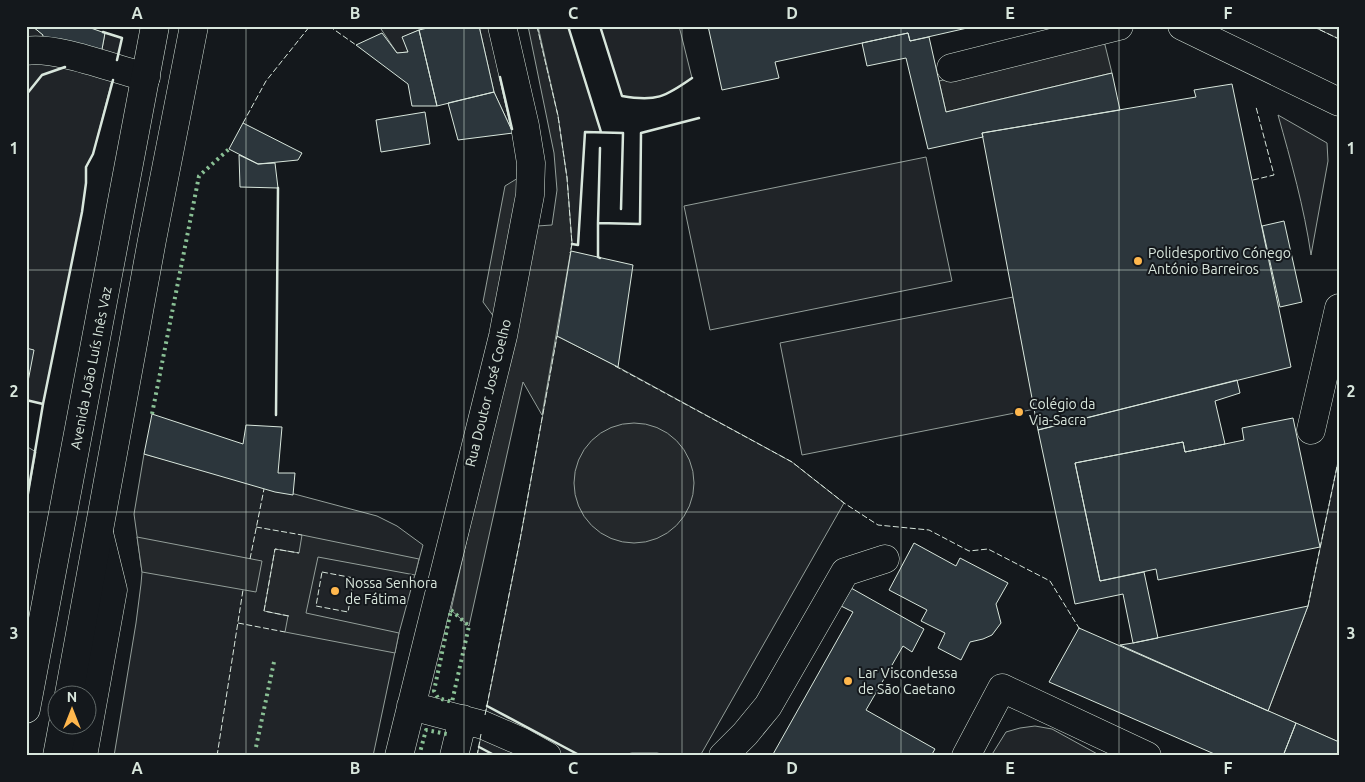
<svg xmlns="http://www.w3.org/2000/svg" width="1365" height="782" viewBox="0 0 1365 782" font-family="Ubuntu,sans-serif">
	<rect width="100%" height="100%" fill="#14181c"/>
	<path fill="#202428" stroke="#939e99" d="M26 26H32L43 35 42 43 100 60 105 33 122 38 113 76 93 154 86 168V183L82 212 43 404 26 400Z
		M379 26H436L419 30 403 37 408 52 397 53Z
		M479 26H489L513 133 494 92Z
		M538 26H568L601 132H585L578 245 572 244 567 178 558 116Z
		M600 26H679L692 78C665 97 656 102 622 96Z
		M1278 115 1327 143 1328 161 1311 255C1304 207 1291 161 1278 115Z
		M926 157 952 281 710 330 684 206Z
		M1013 297 1035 409 802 455 780 343Z
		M557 336 618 367 792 462 844 503 700 756H670L657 753H632L617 756H477L520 540Z
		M26 446 36 452 26 505Z
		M144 454 377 516 397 526 423 545 399 633 373 756H114L136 623 141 584 142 572 134 514Z
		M1339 457V742L1268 711 1308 606Z
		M1035 726 1052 729 1101 756H991L1006 732 1020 728Z"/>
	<path fill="#24282b" stroke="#939e99" d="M528 26H537L558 116 567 178 572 244 542 415 523 382 469 626 451 610 537 226 552 225 557 190 554 153Z
		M1312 26H1339V39Z
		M1104 41 1112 73 946 112 939 81Z
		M523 175 494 317 483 302 505 186Z
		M574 483a60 60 0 1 1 120 0a60 60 0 1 1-120 0Z
		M302 535 419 559 415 575 318 557 306 613 399 633 395 653 285 632 288 616 264 611 275 549 299 553Z
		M137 537 262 561 256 592 142 572Z"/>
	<path fill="#2c363c" stroke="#d8e6dc" d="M32 26H85L105 33 100 60 42 43 43 35Z
		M436 26H479L494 92 437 106 419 30Z
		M708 26H976L910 41 908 33 775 62 779 78 722 90Z
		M419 30 437 106H412L408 84 356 45 382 33 397 53 408 52 402 37Z
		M908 33 910 41 929 37 946 112 1112 73 1120 110 982 133 983 137 928 149 906 58 867 66 862 43Z
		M1232 84 1291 367 1038 430 982 133 1196 97 1194 90Z
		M494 92 513 133 458 140 448 103Z
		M425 112 430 144 381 152 376 120Z
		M243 123 302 153 298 160 258 164 229 149Z
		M239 155 258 164 275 163 278 188 240 187Z
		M1284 221 1302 302 1280 307 1262 226Z
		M571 251 633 265 618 367 557 336Z
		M26 348 34 350 26 392Z
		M1237 380 1240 393 1215 401 1225 444 1185 452 1183 442 1075 463 1100 581 1144 572 1158 638 1133 643 1123 594 1075 604 1038 430Z
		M152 414 243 444 246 425 282 427 278 473H295L293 495 275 492 144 454Z
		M1293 418 1320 547 1158 580 1156 569 1100 581 1075 463 1183 442 1185 452 1225 444 1244 440 1242 428Z
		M914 543 956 566 960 558 1008 583 996 604 1001 623 992 635 983 639 970 642 961 660 938 648 945 633 921 621 927 610 889 590Z
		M851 588 924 629 912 652 903 646 866 710 935 749 931 756H772L853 612 841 606Z
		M1308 606 1268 711 1120 645 1133 643Z
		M1079 628 1296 723 1283 756H1219L1049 682Z
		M1296 723 1339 742V756H1283Z"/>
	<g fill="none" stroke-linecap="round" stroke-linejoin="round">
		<defs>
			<path id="minor" d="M1182 26 1339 102
				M26 51C57 46 113 69 146 77
				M951 68 1119 26
				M1311 430 1339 308
				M411 706 483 725 520 741 547 756
				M83 756 113 590 99 533
				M399 756 503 336 530 195 531 163 525 126 502 26
				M454 756 463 719
				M723 756 745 734 768 706 845 572 885 559
				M966 756 1002 688 1147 756"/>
			<path id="major" d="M69 694 152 240 194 26
				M26 709 155 26
				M57 756 63 724"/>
		</defs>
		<use href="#minor" stroke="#d8e6dc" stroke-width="29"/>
		<use href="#major" stroke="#d8e6dc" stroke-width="29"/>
		<use href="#minor" stroke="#14181c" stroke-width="28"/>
		<use href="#major" stroke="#14181c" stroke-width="28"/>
		<path stroke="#8ac095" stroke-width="4" stroke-dasharray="2.5 4" stroke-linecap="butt" d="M152 414 199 176 229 149
			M451 610 469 626 452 702 438 698 434 691Z
			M256 747 274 662
			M419 756 426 730 447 734 446 736"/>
		<path stroke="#d8e6dc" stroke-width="1" stroke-dasharray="6 2.5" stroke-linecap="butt" d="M329 26 356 45
			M537 26 558 116 567 178 572 244 570 253
			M1312 26 1339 39
			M243 123 266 81 310 26
			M1253 180 1274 175 1256 107
			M615 366 792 462 844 503 878 525 929 530 969 551 988 549 1050 581 1079 628 1081 629
			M256 527 302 535
			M250 559 264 489
			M322 572 354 578 348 612 316 606Z
			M1308 606 1339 457
			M289 616 264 611 275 549 299 553
			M238 623 285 632
			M485 715 520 540 557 336
			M217 756 243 590
			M477 756 481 734"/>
		<path stroke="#d8e6dc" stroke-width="2.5" d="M568 26 601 132
			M600 26 622 96C656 102 665 97 692 78
			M103 32 122 38 117 60
			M500 77 512 129
			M26 95 42 75 65 67
			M598 223 600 148
			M572 244 578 245 585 132 623 133 621 209
			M600 258 598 257V223L640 224 641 133 699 118
			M26 400 43 404
			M276 415 278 188
			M26 505 43 404 82 212 86 183V167L93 154 113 80
			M487 706 581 756
			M479 747 496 756"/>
	</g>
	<path fill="none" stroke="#d8e6dc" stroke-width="1" stroke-opacity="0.55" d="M246 26V756M464 26V756M682 26V756M901 26V756M1119 26V756M26 270H1339M26 512H1339"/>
	<g fill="#ffb74d" stroke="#14181c" stroke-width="2">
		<circle cx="1138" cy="261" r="5"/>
		<circle cx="1019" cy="412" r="5"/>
		<circle cx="335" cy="591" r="5"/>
		<circle cx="848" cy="681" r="5"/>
	</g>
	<g text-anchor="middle" stroke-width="4" stroke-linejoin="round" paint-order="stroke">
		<g font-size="14" fill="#d8e6dc" stroke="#14181c" text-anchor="start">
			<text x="1148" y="258">Polidesportivo Cónego<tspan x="1148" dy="16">António Barreiros</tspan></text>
			<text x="1029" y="409">Colégio da<tspan x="1029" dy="16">Via-Sacra</tspan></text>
			<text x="345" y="588">Nossa Senhora<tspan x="345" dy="16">de Fátima</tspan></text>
			<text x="858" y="678">Lar Viscondessa<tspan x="858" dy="16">de São Caetano</tspan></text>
		</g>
		<g font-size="14" fill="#d8e6dc" stroke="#14181c">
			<text transform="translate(91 368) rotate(-79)" y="5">Avenida João Luís Inês Vaz</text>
			<text transform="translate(488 393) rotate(-76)" y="5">Rua Doutor José Coelho</text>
		</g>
	</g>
	<rect width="1365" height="782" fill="none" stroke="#14181c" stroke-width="55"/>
	<g transform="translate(72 710)"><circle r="24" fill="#14181c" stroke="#626a69"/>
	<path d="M0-4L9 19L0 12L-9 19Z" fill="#ffb74d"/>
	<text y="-8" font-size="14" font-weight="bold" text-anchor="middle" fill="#d8e6dc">N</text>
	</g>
	<rect x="28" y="28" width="1310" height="726" fill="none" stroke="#d8e6dc" stroke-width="2"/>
	<g font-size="16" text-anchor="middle" font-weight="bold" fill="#d8e6dc">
		<text x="137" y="19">A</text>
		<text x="355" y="19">B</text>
		<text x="573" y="19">C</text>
		<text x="792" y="19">D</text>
		<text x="1010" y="19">E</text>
		<text x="1228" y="19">F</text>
		<text x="14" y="154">1</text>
		<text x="1351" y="154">1</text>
		<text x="14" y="397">2</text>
		<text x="1351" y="397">2</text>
		<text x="14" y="639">3</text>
		<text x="1351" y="639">3</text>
		<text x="137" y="774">A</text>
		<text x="355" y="774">B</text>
		<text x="573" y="774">C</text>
		<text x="792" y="774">D</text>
		<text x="1010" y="774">E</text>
		<text x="1228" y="774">F</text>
	</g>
</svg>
